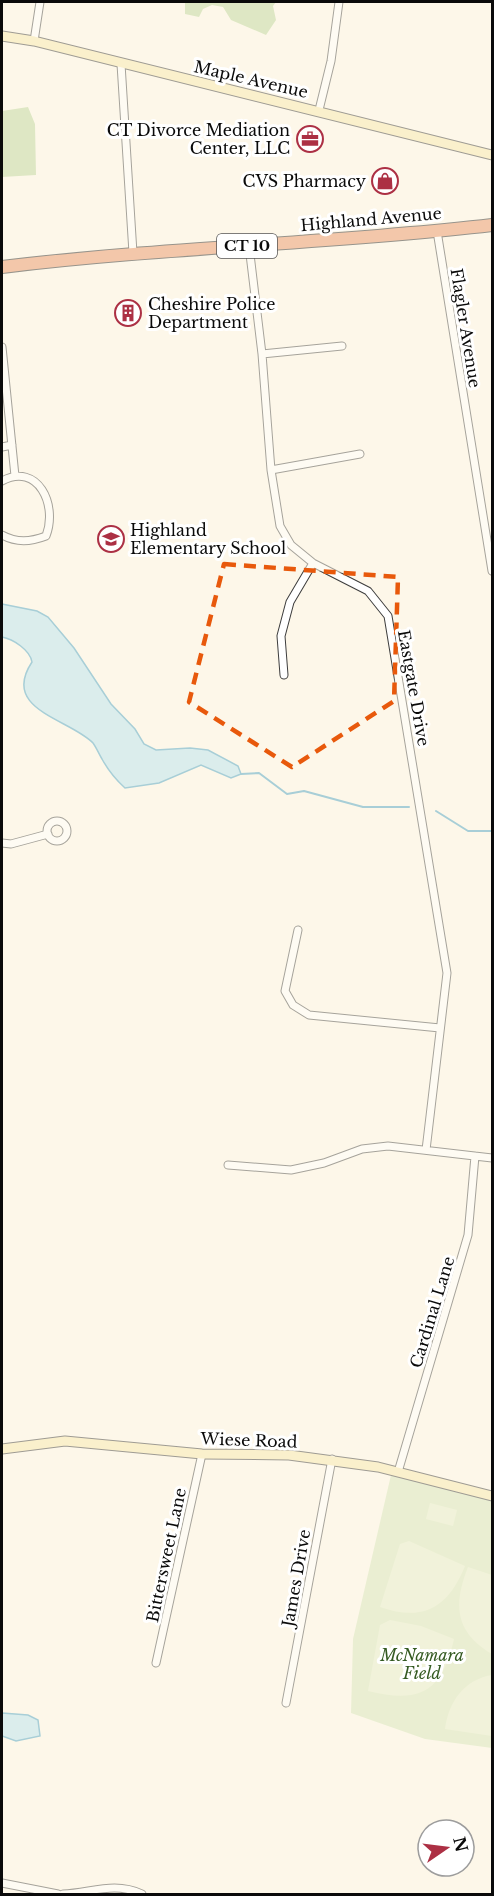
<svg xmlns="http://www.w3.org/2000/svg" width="494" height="1896" viewBox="0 0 494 1896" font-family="'Libre Baskerville',serif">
	<rect width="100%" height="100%" fill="#fdf7e9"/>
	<path fill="#d3e3b7" d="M391 1475 492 1500V1748L425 1739 351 1713 353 1639Z"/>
	<path fill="#b9d397" d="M185 2H276L273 6 276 20 266 35 231 20 223 7 212 5 203 9 199 17 185 14Z
		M28 107 35 124 36 175 2 177V111Z"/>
	<path fill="#e3ebc7" d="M430 1503 457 1510 453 1526 426 1519Z
		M409 1541 465 1566C448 1608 423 1622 380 1607L400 1544Z
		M468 1567 492 1575V1654C455 1632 453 1605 468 1567Z
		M390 1620 421 1626 454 1639C442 1692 420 1704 368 1691L380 1625Z
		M492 1675V1736L445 1729C449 1701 464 1680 492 1675Z"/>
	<path fill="#b2e0f0" stroke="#409cc0" stroke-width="1.5" d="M2 604 37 611 48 617 74 648 111 704 135 729 144 744 156 750 190 748 208 750 238 766 241 774 231 778 201 765 159 783 125 788C115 779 108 770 102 759 99 754 96 747 93 743 70 719 0 710 32 662 30 650 13 639 2 637Z
		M2 1713 28 1715 38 1720 40 1736 16 1741 2 1736Z"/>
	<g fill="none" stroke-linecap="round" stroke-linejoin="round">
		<path stroke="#409cc0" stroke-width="2" d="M241 774 259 773 287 794 304 791 363 807H409
			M436 811 468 831H492"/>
		<defs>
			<path id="street" d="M34 41 40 2
				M121 64 133 253
				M319 110 331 61 339 2
				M437 231 492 571
				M249 246 262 354 271 470 280 526 291 545 313 563 368 591 388 616 447 973 426 1150
				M2 347 15 476
				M262 354 342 346
				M2 447 12 445
				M271 470 360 454
				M2 481C38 462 58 505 46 536 30 542 17 543 2 535
				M284 675 281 636 290 602 313 563
				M47 831a10 10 0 1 1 20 0a10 10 0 1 1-20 0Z
				M2 843 11 844 48 834
				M298 930 285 991 293 1005 309 1015 440 1028
				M228 1165 291 1170 324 1163 362 1149 388 1146 492 1158
				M398 1472 468 1235 475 1156
				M156 1663 202 1454
				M286 1703 332 1459
				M2 1883 58 1894
				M63 1894C91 1893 114 1881 142 1894"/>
			<path id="secondary" d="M2 36 34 41 492 155
				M2 1449 65 1441 202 1454 289 1455 378 1467 492 1496"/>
			<path id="highway" d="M2 267C165 247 329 244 492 225"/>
		</defs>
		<use href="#street" stroke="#3d3d3d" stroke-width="9"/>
		<use href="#secondary" stroke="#2c2c2c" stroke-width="11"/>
		<use href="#highway" stroke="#1b1b1b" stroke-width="14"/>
		<use href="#street" stroke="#fff" stroke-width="7"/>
		<use href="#secondary" stroke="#f7e6a9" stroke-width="9"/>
		<use href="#highway" stroke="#e78c5d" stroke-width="12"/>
	</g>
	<path d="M0 0H494V1896H0ZM224 564 398 577 394 701 292 767 189 702Z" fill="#fdf7e9" fill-opacity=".55" fill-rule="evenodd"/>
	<path fill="none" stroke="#e8590c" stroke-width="4.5" stroke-dasharray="12 8" stroke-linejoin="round" d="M224 564 398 577 394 701 292 767 189 702Z"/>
	<defs>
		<symbol id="office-ring" viewBox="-11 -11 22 22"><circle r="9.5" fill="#fff" stroke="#ac3044" stroke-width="1.5"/><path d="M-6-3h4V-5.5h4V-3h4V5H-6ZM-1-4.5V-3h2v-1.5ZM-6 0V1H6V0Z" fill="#ac3044"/></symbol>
		<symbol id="shop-ring" viewBox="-11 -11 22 22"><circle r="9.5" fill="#fff" stroke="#ac3044" stroke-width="1.5"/><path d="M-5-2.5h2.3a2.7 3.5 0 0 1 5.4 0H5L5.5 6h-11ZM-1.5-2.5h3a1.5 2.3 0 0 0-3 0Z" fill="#ac3044"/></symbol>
		<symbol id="building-ring" viewBox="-11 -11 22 22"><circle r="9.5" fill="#fff" stroke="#ac3044" stroke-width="1.5"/><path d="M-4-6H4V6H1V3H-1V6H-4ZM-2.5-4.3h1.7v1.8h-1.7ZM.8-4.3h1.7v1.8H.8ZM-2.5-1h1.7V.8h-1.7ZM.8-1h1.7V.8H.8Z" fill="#ac3044"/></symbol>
		<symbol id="school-ring" viewBox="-11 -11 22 22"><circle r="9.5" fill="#fff" stroke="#ac3044" stroke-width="1.5"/><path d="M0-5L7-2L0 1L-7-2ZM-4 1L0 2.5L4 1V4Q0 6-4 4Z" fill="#ac3044"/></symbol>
	</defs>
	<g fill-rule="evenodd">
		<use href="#office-ring" x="295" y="124" width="30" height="30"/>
		<use href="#shop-ring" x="370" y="166" width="30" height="30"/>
		<use href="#building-ring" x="113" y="298" width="30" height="30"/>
		<use href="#school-ring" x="96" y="524" width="30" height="30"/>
	</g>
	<g text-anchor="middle" stroke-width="6" stroke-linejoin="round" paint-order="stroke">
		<rect fill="#fff" stroke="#545454" stroke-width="1.5" x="217" y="234" width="60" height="24" rx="4.5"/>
		<g font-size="15" font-weight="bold" fill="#0a0a0a">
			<text x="247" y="251">CT 10</text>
		</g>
		<g font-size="16" fill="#0a0a0a" stroke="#fff">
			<text transform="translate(251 79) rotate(13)" y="6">Maple Avenue</text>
			<text transform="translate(371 219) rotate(-5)" y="6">Highland Avenue</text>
			<text transform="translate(466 328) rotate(81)" y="6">Flagler Avenue</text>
			<text transform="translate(414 688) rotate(80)" y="6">Eastgate Drive</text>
			<text transform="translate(432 1312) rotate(-73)" y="6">Cardinal Lane</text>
			<text transform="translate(249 1440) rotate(2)" y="6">Wiese Road</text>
			<text transform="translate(166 1555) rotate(-78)" y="6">Bittersweet Lane</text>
			<text transform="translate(296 1578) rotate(-80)" y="6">James Drive</text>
		</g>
		<g font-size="16" fill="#0a0a0a" stroke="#fff" text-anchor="end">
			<text x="290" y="136">CT Divorce Mediation<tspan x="290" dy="18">Center, LLC</tspan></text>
			<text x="366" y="187">CVS Pharmacy</text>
			<text x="148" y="310" text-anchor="start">Cheshire Police<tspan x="148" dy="18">Department</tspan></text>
			<text x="130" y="536" text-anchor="start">Highland<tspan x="130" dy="18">Elementary School</tspan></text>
		</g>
		<g font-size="16" font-style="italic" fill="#345a21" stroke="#fff">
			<text x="422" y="1661">McNamara<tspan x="422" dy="18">Field</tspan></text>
		</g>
	</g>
	<rect width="494" height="1896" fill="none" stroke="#0a0a0a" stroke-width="6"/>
	<g transform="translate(446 1848) rotate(76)"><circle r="28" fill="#ffffff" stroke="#9d9d9d" stroke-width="1.5"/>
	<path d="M0-4.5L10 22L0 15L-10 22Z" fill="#ac3044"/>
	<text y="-9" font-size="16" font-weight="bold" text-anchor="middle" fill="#0a0a0a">N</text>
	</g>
</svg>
